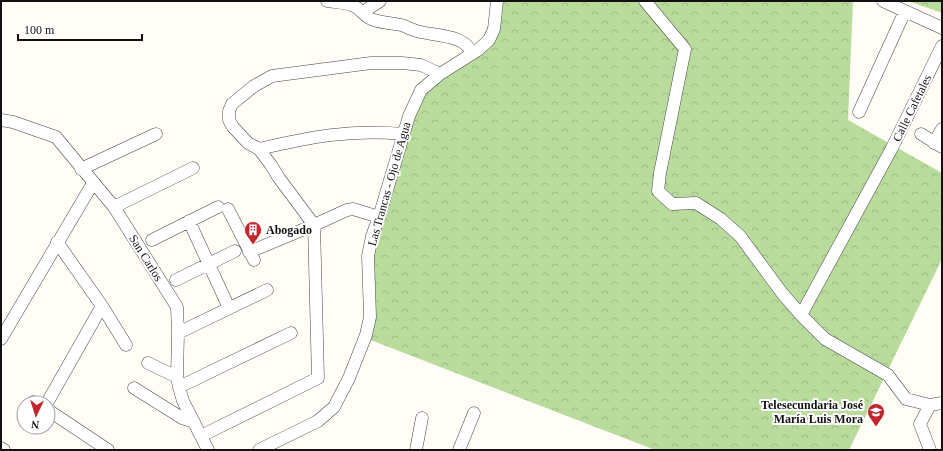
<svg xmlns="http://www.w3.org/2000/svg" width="943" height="451" viewBox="0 0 943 451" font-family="Georgia,serif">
	<defs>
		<pattern id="forest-crowns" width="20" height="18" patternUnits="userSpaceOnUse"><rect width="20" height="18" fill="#b9dc9c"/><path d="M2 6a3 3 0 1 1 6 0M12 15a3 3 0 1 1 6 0" fill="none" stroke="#9ebc85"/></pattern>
	</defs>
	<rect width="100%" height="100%" fill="#fffdf5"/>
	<path fill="url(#forest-crowns)" d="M495 1H853L848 120 942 173V259L849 450H655L368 339 367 246 420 94 479 48 495 8Z
		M908 1H942V13Z"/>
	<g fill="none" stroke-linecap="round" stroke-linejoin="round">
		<defs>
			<path id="minor" d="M327 1C336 3 346 2 354 6 362 10 365 18 374 20 383 23 392 23 401 25 408 27 414 31 421 32 438 36 466 35 472 54
				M645 1 685 49 660 173 658 191 672 204 696 203 721 219 740 236 782 293 801 315 825 339 888 375 906 399 930 405
				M883 1 942 28
				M363 12 380 1
				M859 112 905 11
				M1 120 13 122 56 137 114 207 177 307 178 333 177 377 179 387 183 401 208 450
				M921 134 942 147
				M934 143 942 129
				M259 149C310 137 350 129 403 134
				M81 169 156 134
				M114 207 193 168
				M228 209 254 260
				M189 221 229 308
				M152 240 218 207
				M57 242 102 306 126 345
				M249 252 314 225 347 210 353 209 379 217
				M176 280 235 251
				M801 315 892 148 942 46
				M178 333 267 290
				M1 339 93 183
				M148 363 177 377
				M179 387 291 333
				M134 388 182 418 194 422
				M33 402 36 403
				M47 403 102 306
				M48 410 108 450
				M201 436 318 378 314 225 279 178 271 165 259 149 248 143 233 127 229 120V111L232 104 254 86 272 76 371 63H402L421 65 440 74
				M1 448 4 450
				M259 450 318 421 334 407 349 378 366 335 370 317 368 256 372 236 379 217 409 116 421 90 440 74 478 50 489 40 494 29 497 1
				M416 450 422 418
				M459 450 474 413
				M930 450 920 424 930 405 942 403"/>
		</defs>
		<use href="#minor" stroke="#444" stroke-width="13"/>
		<use href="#minor" stroke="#fff" stroke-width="12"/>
	</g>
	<defs>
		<symbol id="building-pin" viewBox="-11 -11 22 30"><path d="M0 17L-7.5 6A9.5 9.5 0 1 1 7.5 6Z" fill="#c4262e" stroke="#fff"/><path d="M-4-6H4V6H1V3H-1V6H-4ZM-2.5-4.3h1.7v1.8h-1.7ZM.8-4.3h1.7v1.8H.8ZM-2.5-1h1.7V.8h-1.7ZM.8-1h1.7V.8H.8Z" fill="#fff"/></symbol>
		<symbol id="school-pin" viewBox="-11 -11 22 30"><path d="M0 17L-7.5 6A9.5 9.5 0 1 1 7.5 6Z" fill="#c4262e" stroke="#fff"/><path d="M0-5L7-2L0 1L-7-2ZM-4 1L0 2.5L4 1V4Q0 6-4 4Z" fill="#fff"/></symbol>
	</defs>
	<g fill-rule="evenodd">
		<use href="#building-pin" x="243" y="220" width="20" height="27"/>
		<use href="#school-pin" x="866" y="402" width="20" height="27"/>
	</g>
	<g text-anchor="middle" stroke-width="4" stroke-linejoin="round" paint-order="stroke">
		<g font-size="12" fill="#111" stroke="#fff">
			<text transform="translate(912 108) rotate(-64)" y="4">Calle Cafetales</text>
			<text transform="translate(389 184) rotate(-74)" y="4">Las Trancas - Ojo de Agua</text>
			<text transform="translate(146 258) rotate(58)" y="4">San Carlos</text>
		</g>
		<g font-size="12" font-weight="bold" fill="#111" stroke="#fff" text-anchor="start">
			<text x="266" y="234">Abogado</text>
			<text x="863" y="409" text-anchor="end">Telesecundaria José<tspan x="863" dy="14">María Luis Mora</tspan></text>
		</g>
	</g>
	<rect width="943" height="451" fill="none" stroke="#111111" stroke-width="4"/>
	<g transform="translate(36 415) rotate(184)"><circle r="19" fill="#ffffff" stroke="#a0a0a0"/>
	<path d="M0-3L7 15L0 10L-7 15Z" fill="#c4262e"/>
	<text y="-6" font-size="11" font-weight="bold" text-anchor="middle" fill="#111111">N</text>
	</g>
	<path d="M18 34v6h124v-6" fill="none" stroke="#111111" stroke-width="2"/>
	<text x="24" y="34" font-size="12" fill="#111111" stroke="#ffffff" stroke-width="3" paint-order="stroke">100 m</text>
</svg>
